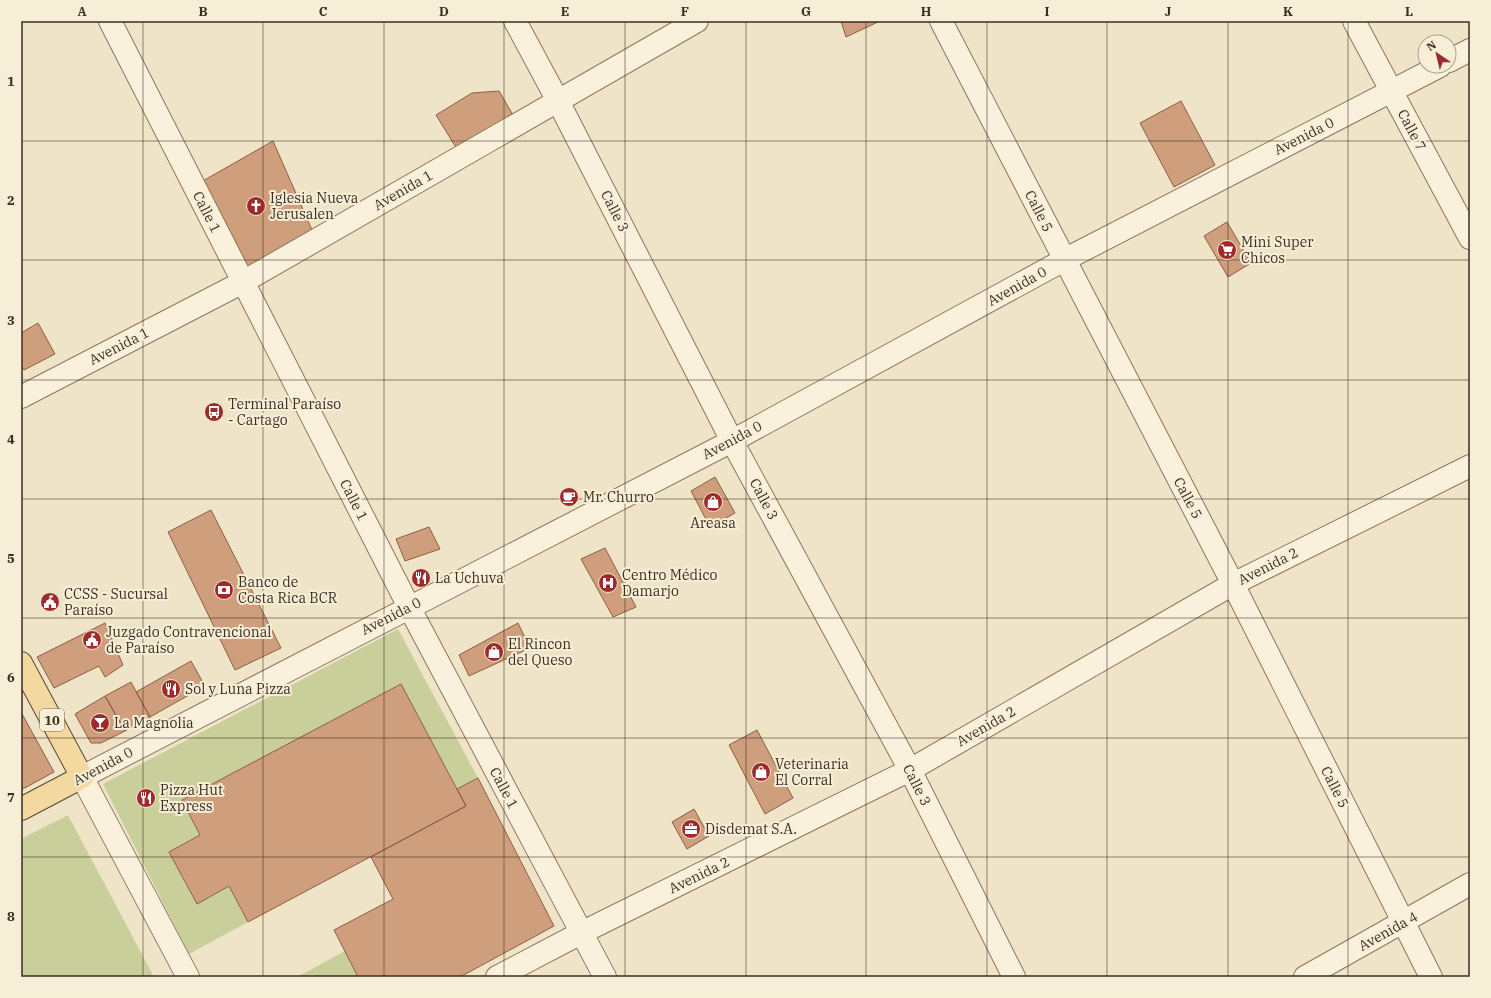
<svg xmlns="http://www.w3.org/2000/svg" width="1491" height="998" viewBox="0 0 1491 998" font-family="'IBM Plex Serif',serif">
	<rect width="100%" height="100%" fill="#f0e4c8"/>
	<path fill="#c9cf9b" d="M398 629 478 778 457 789 401 684 182 800 200 835 169 852 196 903 229 886 248 922 189 954 103 784Z
		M68 815 154 977H21V839Z
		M345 951 358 977H297Z"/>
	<path fill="#cf9f7d" stroke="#8d5f41" d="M841 21H880L846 37Z
		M499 91 513 115 457 149 436 115 472 93Z
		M1181 101 1215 165 1174 187 1140 123Z
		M273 141 312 230 243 282 201 182Z
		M1227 222 1251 263 1228 277 1204 236Z
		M38 323 55 354 24 370 21 365V333Z
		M715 477 735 513 710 527 691 491Z
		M211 510 281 648 235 670 168 532Z
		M429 527 440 549 405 561 396 539Z
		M605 548 636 607 613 617 581 559Z
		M105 623 123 665 105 677 99 666 54 688 37 657Z
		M518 623 530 648 469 676 459 655Z
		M191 661 205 686 150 717 136 692Z
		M131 682 150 717 125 731 105 696Z
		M401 684 466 806 248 922 229 886 197 904 169 852 200 835 182 800Z
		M105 696 125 731 101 743H91L75 714Z
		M21 712 54 772 21 790Z
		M757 730 793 798 765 814 729 745Z
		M478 778 554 926 460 977H358L334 930 393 899 371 857 466 806 457 789Z
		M694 809 709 836 687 849 672 822Z"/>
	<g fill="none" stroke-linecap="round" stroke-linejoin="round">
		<defs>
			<path id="minor" d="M110 21 409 607 605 977
				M515 21 558 101 732 441 910 770 1014 977
				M941 21 1233 584 1431 977
				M1354 21 1470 238
				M1449 61 1470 50
				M21 397 243 282 697 21
				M188 977 82 777 732 441 1064 260 1440 66
				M497 977 581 933 910 770 1233 584 1470 466
				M1305 977 1470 884"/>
			<path id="major" d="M21 663 82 777 21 809"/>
		</defs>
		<use href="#minor" stroke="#8d765c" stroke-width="24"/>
		<use href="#major" stroke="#5b4430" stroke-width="24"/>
		<use href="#minor" stroke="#faf1dc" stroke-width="22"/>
		<use href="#major" stroke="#f3d9a0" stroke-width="22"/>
	</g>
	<path fill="none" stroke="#3d2e20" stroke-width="1" stroke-opacity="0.55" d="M143 21V977M263 21V977M384 21V977M504 21V977M625 21V977M746 21V977M866 21V977M987 21V977M1107 21V977M1228 21V977M1348 21V977M21 141H1470M21 260H1470M21 380H1470M21 499H1470M21 618H1470M21 738H1470M21 857H1470"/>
	<defs>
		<symbol id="church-disc" viewBox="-11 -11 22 22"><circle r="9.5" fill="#9e2a2b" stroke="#f7eed8"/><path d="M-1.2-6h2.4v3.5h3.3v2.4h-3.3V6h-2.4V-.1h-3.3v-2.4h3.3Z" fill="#fff"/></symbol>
		<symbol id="supermarket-disc" viewBox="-11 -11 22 22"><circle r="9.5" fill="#9e2a2b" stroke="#f7eed8"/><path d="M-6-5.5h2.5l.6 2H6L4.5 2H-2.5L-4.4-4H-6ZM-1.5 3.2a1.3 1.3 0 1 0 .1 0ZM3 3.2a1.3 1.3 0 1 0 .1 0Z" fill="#fff"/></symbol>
		<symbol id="bus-disc" viewBox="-11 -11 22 22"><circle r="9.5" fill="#9e2a2b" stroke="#f7eed8"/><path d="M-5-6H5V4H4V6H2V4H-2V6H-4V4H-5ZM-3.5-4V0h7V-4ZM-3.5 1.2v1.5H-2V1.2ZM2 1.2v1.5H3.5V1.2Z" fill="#fff"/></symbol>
		<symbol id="cafe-disc" viewBox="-11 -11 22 22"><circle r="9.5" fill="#9e2a2b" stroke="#f7eed8"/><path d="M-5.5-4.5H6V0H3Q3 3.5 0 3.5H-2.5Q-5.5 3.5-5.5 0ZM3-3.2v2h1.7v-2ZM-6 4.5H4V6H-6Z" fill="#fff"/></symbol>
		<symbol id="shop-disc" viewBox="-11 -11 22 22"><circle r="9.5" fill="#9e2a2b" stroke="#f7eed8"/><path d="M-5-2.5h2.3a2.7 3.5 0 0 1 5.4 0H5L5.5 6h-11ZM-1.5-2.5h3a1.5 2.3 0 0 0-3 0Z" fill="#fff"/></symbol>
		<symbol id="restaurant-disc" viewBox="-11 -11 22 22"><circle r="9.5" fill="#9e2a2b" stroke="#f7eed8"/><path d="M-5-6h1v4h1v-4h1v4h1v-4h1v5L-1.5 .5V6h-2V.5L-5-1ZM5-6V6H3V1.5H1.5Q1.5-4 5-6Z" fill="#fff"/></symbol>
		<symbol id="hospital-disc" viewBox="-11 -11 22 22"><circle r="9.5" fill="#9e2a2b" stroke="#f7eed8"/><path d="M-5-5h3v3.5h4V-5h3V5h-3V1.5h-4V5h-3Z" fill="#fff"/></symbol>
		<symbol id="bank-disc" viewBox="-11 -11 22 22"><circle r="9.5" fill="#9e2a2b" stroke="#f7eed8"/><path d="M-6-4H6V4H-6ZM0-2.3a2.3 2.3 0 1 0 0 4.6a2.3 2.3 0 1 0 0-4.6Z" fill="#fff"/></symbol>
		<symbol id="civic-disc" viewBox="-11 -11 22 22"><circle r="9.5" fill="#9e2a2b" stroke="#f7eed8"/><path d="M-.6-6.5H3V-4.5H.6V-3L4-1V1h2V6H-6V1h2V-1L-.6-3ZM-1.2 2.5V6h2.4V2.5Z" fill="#fff"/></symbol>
		<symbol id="bar-disc" viewBox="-11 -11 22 22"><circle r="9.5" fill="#9e2a2b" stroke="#f7eed8"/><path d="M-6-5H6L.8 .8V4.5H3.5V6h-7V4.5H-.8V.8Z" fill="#fff"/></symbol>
		<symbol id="office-disc" viewBox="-11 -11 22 22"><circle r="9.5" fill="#9e2a2b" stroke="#f7eed8"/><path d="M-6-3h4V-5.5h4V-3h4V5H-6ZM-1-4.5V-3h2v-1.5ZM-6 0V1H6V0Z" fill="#fff"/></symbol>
	</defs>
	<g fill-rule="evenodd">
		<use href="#church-disc" x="245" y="195" width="22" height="22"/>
		<use href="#supermarket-disc" x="1216" y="239" width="22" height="22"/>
		<use href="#bus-disc" x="203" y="401" width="22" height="22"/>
		<use href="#cafe-disc" x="558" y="486" width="22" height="22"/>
		<use href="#shop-disc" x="702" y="491" width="22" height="22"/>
		<use href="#restaurant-disc" x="410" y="567" width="22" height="22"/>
		<use href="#hospital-disc" x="597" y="572" width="22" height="22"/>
		<use href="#bank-disc" x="213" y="579" width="22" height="22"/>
		<use href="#civic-disc" x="39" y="591" width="22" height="22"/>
		<use href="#civic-disc" x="81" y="629" width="22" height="22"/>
		<use href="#shop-disc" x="483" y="641" width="22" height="22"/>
		<use href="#restaurant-disc" x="160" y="678" width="22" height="22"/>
		<use href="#bar-disc" x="89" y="712" width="22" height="22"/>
		<use href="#shop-disc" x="750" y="761" width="22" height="22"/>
		<use href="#restaurant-disc" x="135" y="787" width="22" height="22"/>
		<use href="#office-disc" x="680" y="818" width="22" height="22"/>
	</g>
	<g text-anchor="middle" stroke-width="4" stroke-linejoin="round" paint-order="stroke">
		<rect fill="#f7eed8" stroke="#756857" stroke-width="1" x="40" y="709" width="24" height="22" rx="3"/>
		<g font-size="13" font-weight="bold" fill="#3d2e20">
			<text x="52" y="725">10</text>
		</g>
		<g font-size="14" fill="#3d2e20" stroke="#f7eed8">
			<text transform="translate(1412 130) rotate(62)" y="5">Calle 7</text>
			<text transform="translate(1304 136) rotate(-27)" y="5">Avenida 0</text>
			<text transform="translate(403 190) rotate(-30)" y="5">Avenida 1</text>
			<text transform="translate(615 211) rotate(63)" y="5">Calle 3</text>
			<text transform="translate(1039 211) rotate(63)" y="5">Calle 5</text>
			<text transform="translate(207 212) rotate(63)" y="5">Calle 1</text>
			<text transform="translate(1017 286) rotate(-29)" y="5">Avenida 0</text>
			<text transform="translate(119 346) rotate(-27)" y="5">Avenida 1</text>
			<text transform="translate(732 440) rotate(-28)" y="5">Avenida 0</text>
			<text transform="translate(1188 498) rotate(62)" y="5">Calle 5</text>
			<text transform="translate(764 499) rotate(62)" y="5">Calle 3</text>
			<text transform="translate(354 500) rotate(63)" y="5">Calle 1</text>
			<text transform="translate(1268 566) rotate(-27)" y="5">Avenida 2</text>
			<text transform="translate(391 616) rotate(-27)" y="5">Avenida 0</text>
			<text transform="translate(986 726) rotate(-30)" y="5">Avenida 2</text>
			<text transform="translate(103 766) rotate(-28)" y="5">Avenida 0</text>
			<text transform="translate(917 785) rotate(63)" y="5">Calle 3</text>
			<text transform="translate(1335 787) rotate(63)" y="5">Calle 5</text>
			<text transform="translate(504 788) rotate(62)" y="5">Calle 1</text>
			<text transform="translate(699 875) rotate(-26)" y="5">Avenida 2</text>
			<text transform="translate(1388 931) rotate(-29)" y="5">Avenida 4</text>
		</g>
		<g font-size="14" fill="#3d2e20" stroke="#f7eed8" text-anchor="start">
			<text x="270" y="203">Iglesia Nueva<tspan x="270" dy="16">Jerusalen</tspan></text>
			<text x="1241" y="247">Mini Super<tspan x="1241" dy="16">Chicos</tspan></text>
			<text x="228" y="409">Terminal Paraíso<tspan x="228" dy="16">- Cartago</tspan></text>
			<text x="583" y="502">Mr. Churro</text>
			<text x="713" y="528" text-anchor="middle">Areasa</text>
			<text x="622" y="580">Centro Médico<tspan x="622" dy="16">Damarjo</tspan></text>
			<text x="435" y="583">La Uchuva</text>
			<text x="238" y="587">Banco de<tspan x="238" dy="16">Costa Rica BCR</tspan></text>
			<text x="64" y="599">CCSS - Sucursal<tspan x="64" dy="16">Paraíso</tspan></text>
			<text x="106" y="637">Juzgado Contravencional<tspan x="106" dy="16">de Paraíso</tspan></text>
			<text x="508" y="649">El Rincon<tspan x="508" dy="16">del Queso</tspan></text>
			<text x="185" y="694">Sol y Luna Pizza</text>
			<text x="114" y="728">La Magnolia</text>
			<text x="775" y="769">Veterinaria<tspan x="775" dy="16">El Corral</tspan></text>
			<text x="160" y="795">Pizza Hut<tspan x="160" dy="16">Express</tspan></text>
			<text x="705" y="834">Disdemat S.A.</text>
		</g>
	</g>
	<rect width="1491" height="998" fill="none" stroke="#f7eed8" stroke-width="44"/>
	<g transform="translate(1437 54) rotate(325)"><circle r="19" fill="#f7eed8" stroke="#ada18e"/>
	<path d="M0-3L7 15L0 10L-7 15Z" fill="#9e2a2b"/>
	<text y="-6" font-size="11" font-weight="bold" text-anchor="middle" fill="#3d2e20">N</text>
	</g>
	<rect x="22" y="22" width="1447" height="954" fill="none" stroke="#3d2e20" stroke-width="1.5"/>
	<g font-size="13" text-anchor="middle" font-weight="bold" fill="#3d2e20">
		<text x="82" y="16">A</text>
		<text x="203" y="16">B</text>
		<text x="323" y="16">C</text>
		<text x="444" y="16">D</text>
		<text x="565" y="16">E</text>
		<text x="685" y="16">F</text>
		<text x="806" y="16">G</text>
		<text x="926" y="16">H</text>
		<text x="1047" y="16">I</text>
		<text x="1168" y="16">J</text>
		<text x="1288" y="16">K</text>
		<text x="1409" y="16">L</text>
		<text x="11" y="86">1</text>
		<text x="11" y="205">2</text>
		<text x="11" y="325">3</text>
		<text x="11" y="444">4</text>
		<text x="11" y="563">5</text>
		<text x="11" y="682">6</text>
		<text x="11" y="802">7</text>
		<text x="11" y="921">8</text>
	</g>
</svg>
